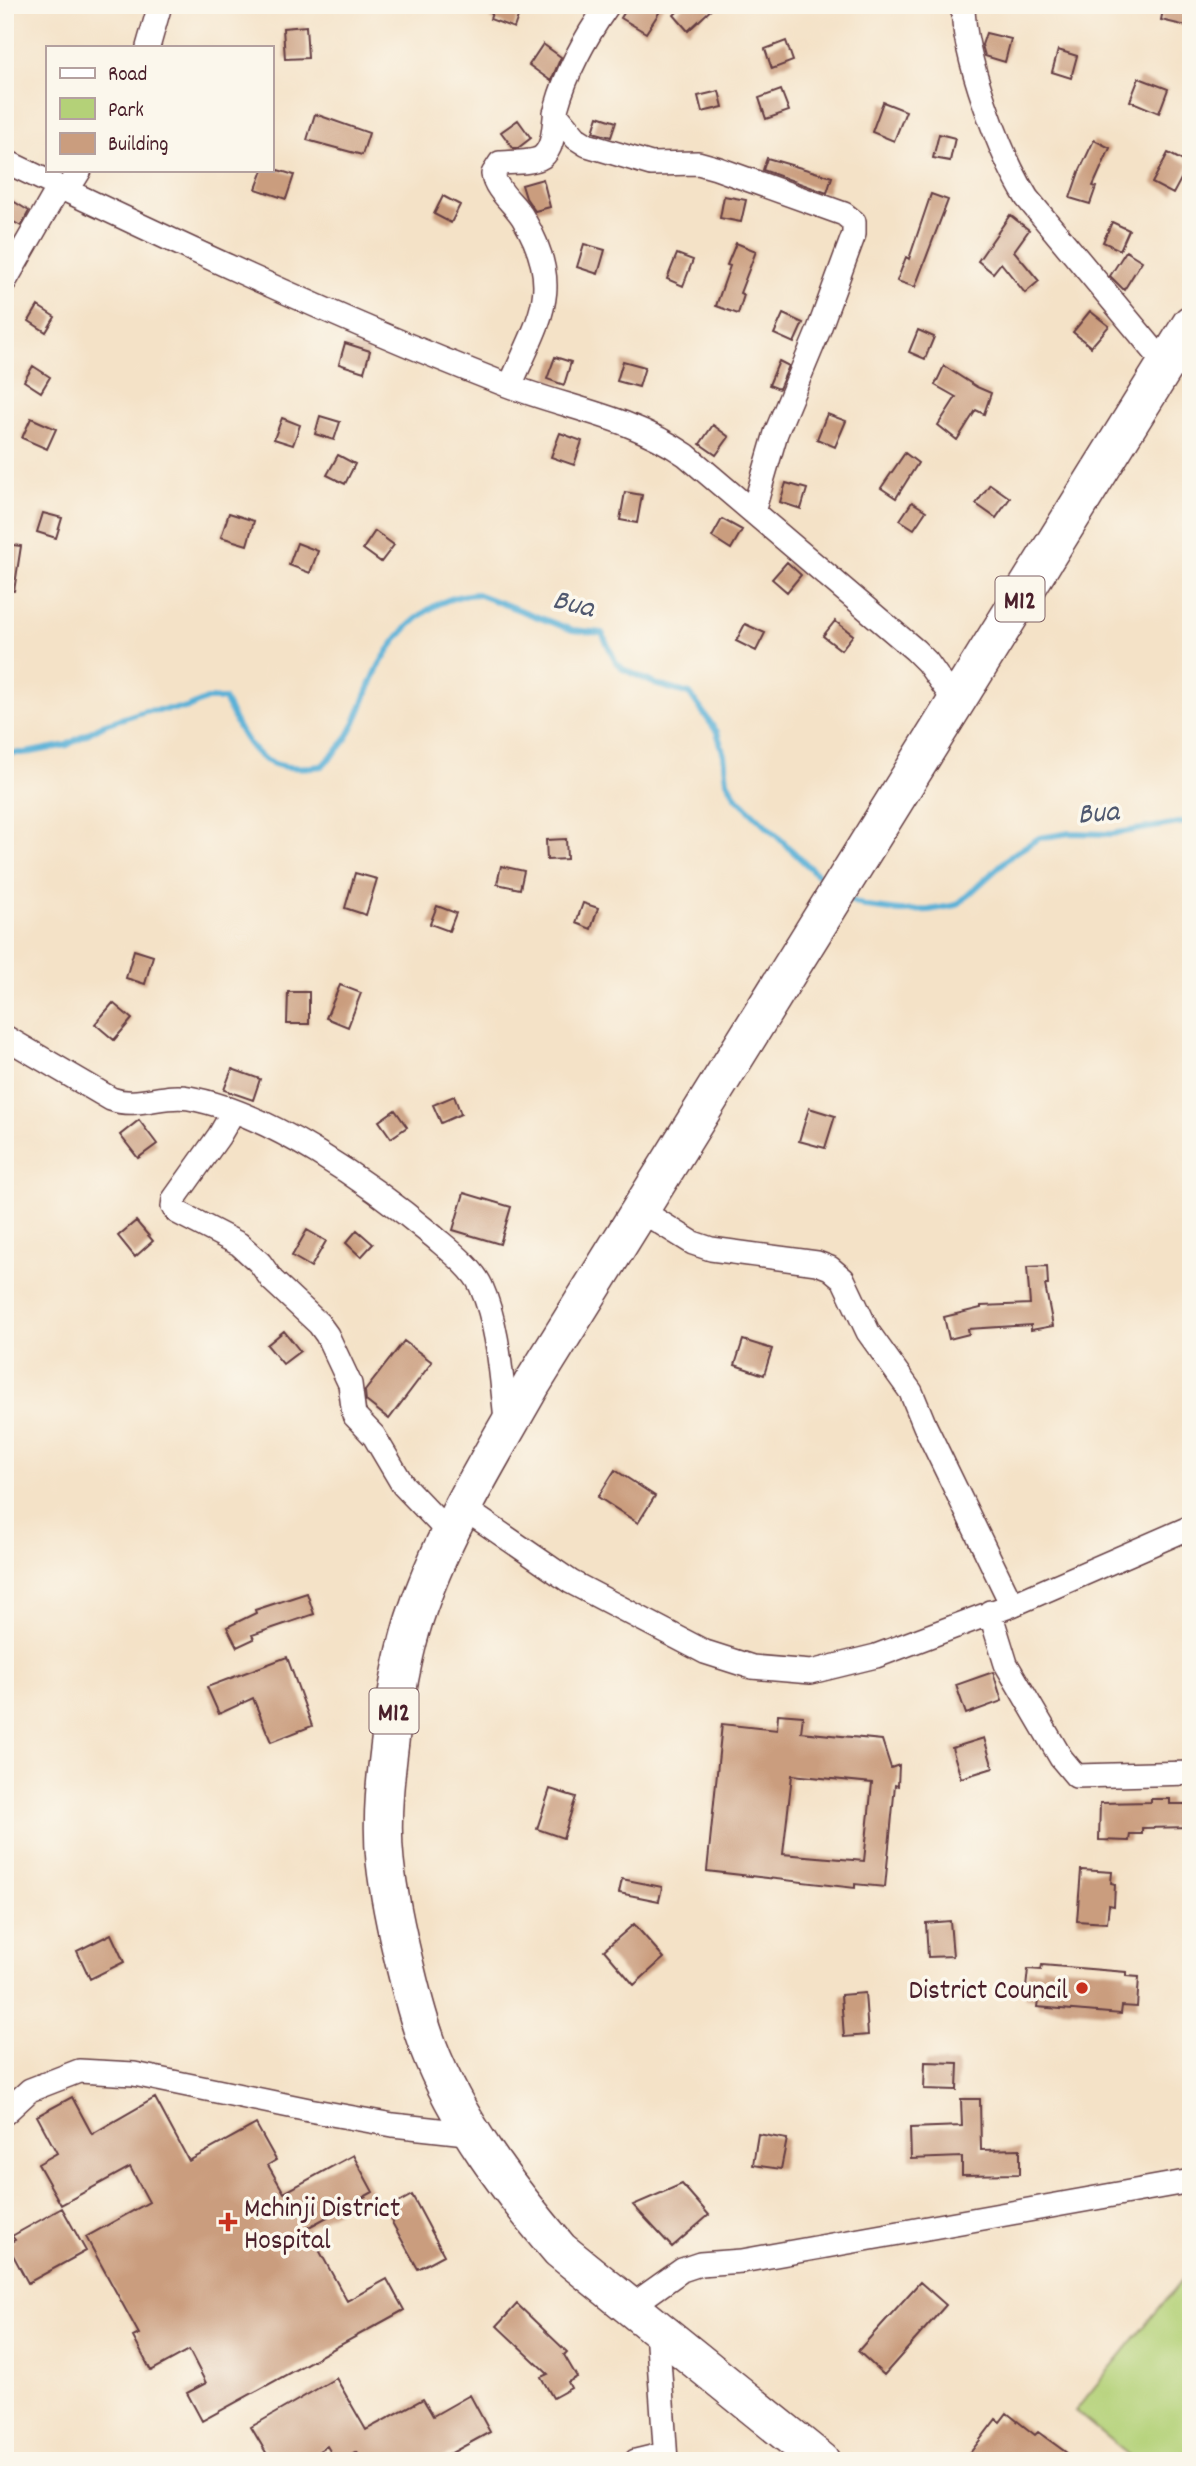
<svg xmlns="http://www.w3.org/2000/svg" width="1196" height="2466" viewBox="0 0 1196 2466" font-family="Dekko,sans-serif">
	<rect width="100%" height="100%" fill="#fbf7ec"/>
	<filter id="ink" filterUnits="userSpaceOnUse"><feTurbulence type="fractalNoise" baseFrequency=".0143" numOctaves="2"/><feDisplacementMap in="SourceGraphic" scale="14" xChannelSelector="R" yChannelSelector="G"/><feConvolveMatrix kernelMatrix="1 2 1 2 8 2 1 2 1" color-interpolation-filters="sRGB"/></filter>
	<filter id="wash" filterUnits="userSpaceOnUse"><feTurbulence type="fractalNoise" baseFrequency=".00686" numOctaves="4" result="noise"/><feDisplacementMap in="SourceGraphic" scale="28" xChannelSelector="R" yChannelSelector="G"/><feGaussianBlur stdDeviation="1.57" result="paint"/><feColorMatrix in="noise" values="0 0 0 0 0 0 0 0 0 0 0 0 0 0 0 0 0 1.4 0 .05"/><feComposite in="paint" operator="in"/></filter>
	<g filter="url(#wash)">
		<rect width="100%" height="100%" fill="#f4e2c7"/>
		<path fill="#b4d178" stroke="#7f7852" stroke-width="2" d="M1191 2269V2461H1136L1075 2411Z"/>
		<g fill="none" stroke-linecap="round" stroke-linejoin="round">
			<path stroke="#5ab1d7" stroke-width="6" d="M5 753H26L67 745 105 724 145 711 187 708 207 699H224C250 751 258 774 322 766 329 758 338 751 344 742 360 718 367 688 380 664 401 627 433 596 477 594L572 630 602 633 616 662 623 669 658 685 690 694 717 732 724 755 727 781 736 797 829 886
				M847 899 867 907 900 911 929 910 957 905 1012 855 1039 838 1070 833 1111 834 1191 821"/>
		</g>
		<g id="blocks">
			<path fill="#ca9d7e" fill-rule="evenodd" d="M495 5H522L514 28 490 19Z
				M629 5H664L646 33 621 18Z
				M684 5H716L688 31 674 15Z
				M1164 5H1191V27L1161 20Z
				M306 26 308 58 285 59 283 28Z
				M986 33 1011 39 1005 62 985 56 982 45Z
				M786 41 793 61 772 69 765 49Z
				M543 44 561 57 551 81 529 65Z
				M1058 50 1077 56 1071 78 1052 72Z
				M1139 78 1168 89 1159 113 1130 101Z
				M781 90 789 111 766 119 759 98Z
				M719 91 723 107 702 112 698 96Z
				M883 102 906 111 894 141 872 132Z
				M315 114 369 133 362 155 307 140Z
				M598 116 616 122 611 137 593 132Z
				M518 120 531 138 518 148H513L501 132Z
				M939 134 955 138 950 161 933 158Z
				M1094 140 1110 148 1093 186 1096 187 1090 204 1070 198 1079 172Z
				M1168 153 1189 164 1173 194 1152 183Z
				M767 158 832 177 827 193 763 170Z
				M263 170H278L294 175 286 199 256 189Z
				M543 179 550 207 535 211 526 198 522 185Z
				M931 194 948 200 915 287 897 281 906 257 909 259Z
				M5 196 29 211 21 226 5 217Z
				M443 196 460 205 451 223 434 214Z
				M724 196 746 200 741 222 720 218Z
				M1010 215 1029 230 1014 251 1039 281 1025 293 1001 263 993 273 978 261Z
				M1112 222 1129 230 1120 250 1103 242Z
				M736 243 756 251 740 293 744 295 738 314 716 306 730 266 727 265Z
				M584 244 605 250 598 274 577 267Z
				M1126 251 1142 261 1124 290 1110 276Z
				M677 254 693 260 683 286 667 279Z
				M38 306 55 317 46 332 29 321Z
				M1090 311 1109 326 1091 347 1073 332Z
				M783 314 803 323 794 343 774 334Z
				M918 330 934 337 925 359 909 352Z
				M345 343 370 351 364 372 339 364Z
				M555 357 571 362 564 385 547 379Z
				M623 361 645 367 639 387 617 381Z
				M779 361 789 366 779 389 769 385Z
				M33 366 50 377 41 392 24 381Z
				M944 366 977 387 991 393 984 414 976 410 957 440 938 425 956 397 935 385Z
				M827 414 846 421 835 447 817 439Z
				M320 416 340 422 334 440 315 434Z
				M31 418 56 429 47 449 22 438Z
				M282 418 300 425 293 445 274 439Z
				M713 425 729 437 716 455 700 444Z
				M560 433 582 441 574 465 551 457Z
				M905 453 918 463 896 498 881 488Z
				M338 455 355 464 345 484 327 475Z
				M786 483 807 489 801 509 780 502Z
				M990 484 1010 498 996 518 976 504Z
				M625 492 642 495 637 523 620 520Z
				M912 502 926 511 914 529 900 520Z
				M43 513 62 518 56 538 37 532Z
				M229 513 254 521 247 545 221 537Z
				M722 519 742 530 731 549 712 537Z
				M375 531 394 545 381 562 363 549Z
				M297 543 318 551 310 573 289 565Z
				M5 544 21 546 14 591 5 590Z
				M787 562 801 575 787 592 772 579Z
				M835 621 853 635 841 650 823 636Z
				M745 624 765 633 756 651 736 641Z
				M566 839 567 859 547 860 546 840Z
				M501 866 524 871 520 889 497 884Z
				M355 873 377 879 366 915 345 908Z
				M583 903 598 908 591 929 576 923Z
				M437 906 456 913 449 931 430 924Z
				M134 950 153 956 145 984 126 978Z
				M340 985 361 993 348 1027 326 1018Z
				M288 992H309V1024H287Z
				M113 1003 132 1019 114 1040 95 1024Z
				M232 1069 260 1079 253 1100 224 1090Z
				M454 1096 461 1114 441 1123 433 1105Z
				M809 1108 835 1116 825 1148 799 1141Z
				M395 1110 407 1127 391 1138 379 1121Z
				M139 1120 157 1144 138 1158 120 1135Z
				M464 1193 511 1207 500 1244 453 1230Z
				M136 1221 153 1241 135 1257 118 1236Z
				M307 1230 326 1241 311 1267 292 1256Z
				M357 1230 373 1244 361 1257 346 1243Z
				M1047 1266 1048 1285H1045L1053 1326 1031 1330V1325L968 1329 969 1334 949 1339 944 1317 981 1308V1306L1030 1304 1027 1267Z
				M284 1331 300 1351 283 1364 267 1345Z
				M743 1340 772 1349 764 1375 735 1365Z
				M404 1341 432 1362 389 1419 366 1401 365 1391Z
				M615 1470 655 1496 638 1523 598 1497Z
				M307 1593 314 1614 252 1635 254 1639 237 1647 227 1627 256 1613 255 1610Z
				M287 1657 312 1726 271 1742 253 1698 219 1714 207 1687Z
				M993 1672 1002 1701 966 1714 956 1685Z
				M778 1714 803 1716 801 1732 882 1740 891 1768 899 1765 898 1786 895 1785 885 1887 855 1884V1888L707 1871 722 1724 777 1730ZM792 1775 872 1783 864 1861 783 1854Z
				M984 1738 993 1768 961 1778 952 1748Z
				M550 1789 576 1797 563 1838 537 1829Z
				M1151 1799H1170V1804H1191V1827L1142 1828V1834H1130L1129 1841 1099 1840 1100 1803 1151 1802Z
				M1081 1870 1112 1872 1111 1883 1115 1884 1114 1906 1109 1905 1107 1923 1077 1921Z
				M622 1879 662 1887 659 1901 619 1893Z
				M950 1921 953 1956 928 1957 926 1923Z
				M634 1924 664 1958 634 1985 604 1950Z
				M111 1934 124 1962 90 1979 77 1951Z
				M1042 1965 1126 1972V1976L1139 1977 1137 2007 1122 2006 1121 2014 1037 2007 1038 2000 1025 1998 1028 1969 1041 1970Z
				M865 1993 868 2035 844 2037 841 1995Z
				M925 2062 958 2063 957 2090 924 2089Z
				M72 2097 92 2134 155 2098 189 2161 256 2124 276 2160 268 2165 284 2193 353 2155 373 2192 307 2228 347 2301 387 2279 404 2310 202 2421 187 2393 206 2383 189 2350 151 2371 133 2337 139 2334 86 2237 149 2202 130 2167 61 2205 38 2164 57 2153 37 2116Z
				M961 2099H980L981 2150 1020 2149V2174L962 2175V2157L911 2159 910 2128 962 2126Z
				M758 2134 787 2139 781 2169 753 2165Z
				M682 2184 709 2215 672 2247 633 2205Z
				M412 2195 444 2255 418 2269 385 2210Z
				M62 2208 86 2251 28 2283 7 2244 15 2240 12 2236Z
				M920 2282 946 2305 884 2375 858 2351Z
				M517 2304 567 2352 564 2355 577 2377 568 2382 571 2388 553 2398 541 2377 548 2374 497 2326Z
				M336 2378 366 2430 423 2399 433 2416 470 2395 490 2432 437 2461H361L357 2452 340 2461H336L327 2446 302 2461H271L251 2427Z
				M1007 2413 1035 2435 1038 2432 1078 2461H964L996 2419 1000 2422Z"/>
		</g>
	</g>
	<g filter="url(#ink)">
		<use href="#blocks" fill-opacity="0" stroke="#643c42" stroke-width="2"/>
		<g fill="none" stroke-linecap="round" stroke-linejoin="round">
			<defs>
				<path id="minor" d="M963 5C963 56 1000 155 1027 198L1166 365
					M148 47 160 5
					M555 113 576 138 587 145 651 164 698 163 716 168 844 214 854 222V234L818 332 776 433 753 512
					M5 161C167 239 331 316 499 382 563 408 628 415 686 455L915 650 927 662 956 703
					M67 191 80 170
					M5 281 59 187
					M510 386C539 318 565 289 523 218 515 204 495 190 493 174L500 163C511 162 533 163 542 157 556 146 553 120 557 106 567 70 587 35 608 5
					M5 1037 111 1099C137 1109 163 1093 189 1098 269 1112 372 1185 433 1236 448 1249 473 1268 481 1286 500 1329 501 1381 507 1427
					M233 1112 219 1136 174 1199 173 1207 177 1212 239 1244 260 1263 272 1280 319 1324 327 1335 350 1384 354 1415 374 1436 403 1485 450 1534
					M640 1210 693 1243 711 1249 817 1263 830 1268 843 1279 868 1332 911 1392 925 1426 1012 1605
					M462 1507 571 1582 705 1652 752 1667 811 1672 876 1656 1012 1605 1191 1527
					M990 1612 1006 1664 1061 1758 1076 1776 1191 1773
					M5 2113 30 2090 79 2071 134 2074 309 2110 393 2125 475 2134
					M630 2307 682 2270 700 2264 742 2261 1191 2181
					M657 2330 666 2461
					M636 2461 665 2454"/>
				<path id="trunk" d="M821 2461 560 2250C509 2190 456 2120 428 2046 419 2022 412 1995 406 1970 397 1934 389 1898 385 1861 380 1814 387 1765 393 1718 398 1685 404 1652 414 1620 441 1536 489 1460 532 1384L1191 324"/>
			</defs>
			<use href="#minor" stroke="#643c42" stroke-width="26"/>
			<use href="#trunk" stroke="#643c42" stroke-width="40"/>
			<use href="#minor" stroke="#fff" stroke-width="23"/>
			<use href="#trunk" stroke="#fff" stroke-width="37"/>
		</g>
	</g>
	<g fill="#c8321e" stroke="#fbf7ec" stroke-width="2.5">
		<circle cx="1082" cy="1988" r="7"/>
		<path d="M224.5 2211.5h7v7h7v7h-7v7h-7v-7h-7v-7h7z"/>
	</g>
	<g text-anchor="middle" stroke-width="7" stroke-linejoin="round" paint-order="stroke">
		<g fill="#fbf7ec" stroke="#7f6065" stroke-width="2">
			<rect x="995.5" y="576.5" width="49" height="45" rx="5"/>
			<rect x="369.5" y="1688.5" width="49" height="45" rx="5"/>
		</g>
		<g font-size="26" font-weight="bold" fill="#4a1f2b">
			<text x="1020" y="608">M12</text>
			<text x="394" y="1720">M12</text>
		</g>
		<g font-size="28" fill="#4a1f2b" stroke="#fbf7ec" text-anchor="end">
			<text x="1068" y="1998">District Council</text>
			<text x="244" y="2216" text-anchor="start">Mchinji District<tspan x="244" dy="32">Hospital</tspan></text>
		</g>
		<g font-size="30" font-style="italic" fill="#505970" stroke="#fbf7ec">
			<text transform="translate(574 602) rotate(14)" y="10">Bua</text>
			<text transform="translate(1098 811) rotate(-5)" y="10">Bua</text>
		</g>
	</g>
	<rect width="1196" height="2466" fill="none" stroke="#fbf7ec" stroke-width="28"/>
	<rect x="46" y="46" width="228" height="126" fill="#fbf7ec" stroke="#b4a19f" stroke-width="2"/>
	<rect x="60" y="68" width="35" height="10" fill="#ffffff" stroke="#b4a19f" stroke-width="2"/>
	<text x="108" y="80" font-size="21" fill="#4a1f2b">Road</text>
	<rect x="60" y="98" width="35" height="21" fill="#b4d178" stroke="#b4a19f" stroke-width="2"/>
	<text x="108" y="116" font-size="21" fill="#4a1f2b">Park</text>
	<rect x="60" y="133" width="35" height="21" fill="#ca9d7e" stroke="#b4a19f" stroke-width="2"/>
	<text x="108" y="150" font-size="21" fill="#4a1f2b">Building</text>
</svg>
